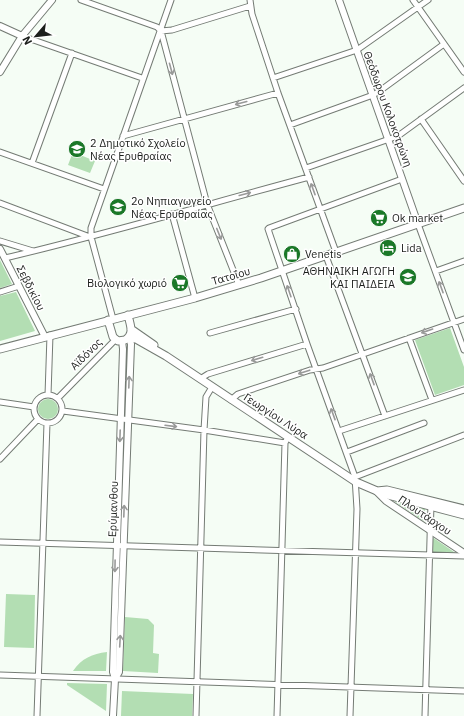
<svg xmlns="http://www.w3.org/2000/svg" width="464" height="716" viewBox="0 0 464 716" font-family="'IBM Plex Sans',sans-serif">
	<rect width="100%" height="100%" fill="#f5fdf5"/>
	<path fill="#b3deb3" d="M73 152 95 161 90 173 68 165Z
		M0 260 12 284 0 288Z
		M16 292 35 331 0 341V296Z
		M450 328 464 367V385L435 395 415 340Z
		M38 409a10 10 0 1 1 20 0a10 10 0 1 1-20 0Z
		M394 501 425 509V522Z
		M432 537 457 554H430Z
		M6 594 35 595 34 648 4 647Z
		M125 617 148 619 154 625 153 653 159 654 158 673 123 671Z
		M107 652 106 671H73C82 658 92 654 107 652Z
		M67 683 107 684 106 711 67 685Z
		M122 691 193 694 192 716H121Z"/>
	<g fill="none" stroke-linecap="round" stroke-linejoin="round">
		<defs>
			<path id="minor" d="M81 0 157 27 161 31
				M250 0 252 14 278 93 336 252
				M413 0 464 72
				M161 31 207 204 239 285
				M161 31 172 30 250 6
				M22 36 142 78
				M273 78 357 50 428 0
				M421 119 464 181
				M290 125 373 95 381 90 444 44
				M123 136 278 93
				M0 152 104 189
				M32 163 72 53
				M306 168 398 136 464 88
				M0 203 90 237
				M172 214 195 298
				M418 224 464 350
				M0 241 33 251
				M326 256 385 416
				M5 258C107 234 208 204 309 177
				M436 271 464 261
				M0 292 19 286
				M113 319 91 237V228L171 0
				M210 333 296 309
				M409 338 432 400
				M200 379 208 374 307 344
				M34 409a14 14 0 1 1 28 0a14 14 0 1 1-28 0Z
				M48 395 50 335
				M58 398 115 340
				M231 400 238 394 310 370 323 368 464 319
				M0 402 34 407
				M63 411 204 430 285 443
				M339 431 464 390
				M347 452 424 423
				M0 459 38 419
				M355 477 464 435
				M0 542 464 556
				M0 675 464 691
				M37 716 47 423
				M196 716 204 430 206 397 212 387
				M277 716 285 443 288 437
				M350 716 357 509 355 477 307 344 268 229 269 228 402 179
				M425 716 431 504"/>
			<path id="tertiary" d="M339 0 418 224
				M0 26 22 36
				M0 72 22 36 52 0
				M0 249 45 337
				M377 492 386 501 464 553
				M115 679 119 672 131 344 129 338
				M113 716 115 679 113 672 123 349 122 341"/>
			<path id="secondary" d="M108 320 113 337 118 341 125 340C135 334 130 325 128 315
				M131 329 154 345
				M129 338 136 339 166 356 356 482 384 494 464 515
				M0 349 195 298 261 278 464 208
				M377 491 387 490 464 509"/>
		</defs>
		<use href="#minor" stroke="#747b74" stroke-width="7"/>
		<use href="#tertiary" stroke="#747b74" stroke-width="8"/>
		<use href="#secondary" stroke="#747b74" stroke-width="9"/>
		<use href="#minor" stroke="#fff" stroke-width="5"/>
		<use href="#tertiary" stroke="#fff" stroke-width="6"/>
		<use href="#secondary" stroke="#fff" stroke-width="7"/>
	</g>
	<defs><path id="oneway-shaft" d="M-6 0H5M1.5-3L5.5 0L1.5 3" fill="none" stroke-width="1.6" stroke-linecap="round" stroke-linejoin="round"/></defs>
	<g stroke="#999a99">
		<use href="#oneway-shaft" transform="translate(171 69) rotate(75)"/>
		<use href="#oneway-shaft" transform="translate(241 103) rotate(165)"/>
		<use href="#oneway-shaft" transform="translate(313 189) rotate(-110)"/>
		<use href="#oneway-shaft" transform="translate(245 194) rotate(-15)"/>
		<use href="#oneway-shaft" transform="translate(219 234) rotate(68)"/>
		<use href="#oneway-shaft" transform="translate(441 287) rotate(-110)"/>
		<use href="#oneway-shaft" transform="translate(289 291) rotate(-109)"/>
		<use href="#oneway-shaft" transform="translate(427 331) rotate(161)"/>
		<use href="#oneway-shaft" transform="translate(257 359) rotate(163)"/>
		<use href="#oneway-shaft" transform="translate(304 372) rotate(162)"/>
		<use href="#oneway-shaft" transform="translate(372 379) rotate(-110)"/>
		<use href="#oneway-shaft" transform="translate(129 382) rotate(-88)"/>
		<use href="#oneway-shaft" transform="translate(333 414) rotate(-110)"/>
		<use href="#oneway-shaft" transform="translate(171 426) rotate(7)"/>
		<use href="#oneway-shaft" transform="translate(120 436) rotate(92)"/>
		<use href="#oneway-shaft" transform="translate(124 511) rotate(-88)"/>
		<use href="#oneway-shaft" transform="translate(115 566) rotate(91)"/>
		<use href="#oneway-shaft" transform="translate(120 641) rotate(-87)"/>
	</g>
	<defs>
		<symbol id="school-disc" viewBox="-11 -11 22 22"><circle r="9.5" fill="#1b7828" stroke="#fff"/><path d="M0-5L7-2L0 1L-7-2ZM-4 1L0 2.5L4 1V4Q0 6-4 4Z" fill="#fff"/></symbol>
		<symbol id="supermarket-disc" viewBox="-11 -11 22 22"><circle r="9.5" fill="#1b7828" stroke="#fff"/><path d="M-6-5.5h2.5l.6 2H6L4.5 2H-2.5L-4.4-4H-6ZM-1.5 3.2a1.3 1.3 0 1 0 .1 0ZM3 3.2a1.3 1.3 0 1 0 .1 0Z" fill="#fff"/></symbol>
		<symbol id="hotel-disc" viewBox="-11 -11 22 22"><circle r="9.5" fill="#1b7828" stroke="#fff"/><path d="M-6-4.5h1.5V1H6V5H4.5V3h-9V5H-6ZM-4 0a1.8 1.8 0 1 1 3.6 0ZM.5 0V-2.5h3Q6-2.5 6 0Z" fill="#fff"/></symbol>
		<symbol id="shop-disc" viewBox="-11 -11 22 22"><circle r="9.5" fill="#1b7828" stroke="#fff"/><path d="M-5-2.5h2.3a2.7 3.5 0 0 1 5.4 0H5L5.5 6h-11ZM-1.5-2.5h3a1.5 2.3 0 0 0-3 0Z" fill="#fff"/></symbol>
	</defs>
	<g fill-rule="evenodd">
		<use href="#school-disc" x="67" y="139" width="20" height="20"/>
		<use href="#school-disc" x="108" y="197" width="20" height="20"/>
		<use href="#supermarket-disc" x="369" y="208" width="20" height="20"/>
		<use href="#hotel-disc" x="378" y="238" width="20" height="20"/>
		<use href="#shop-disc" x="282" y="244" width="20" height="20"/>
		<use href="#school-disc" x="398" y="267" width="20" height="20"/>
		<use href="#supermarket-disc" x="170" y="273" width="20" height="20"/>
	</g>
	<g text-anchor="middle" stroke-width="3" stroke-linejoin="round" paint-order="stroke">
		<g font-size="11" fill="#1c1f1c" stroke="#fff">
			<text transform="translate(388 109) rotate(70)" y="4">Θεόδωρου Κολοκοτρώνη</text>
			<text transform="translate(231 276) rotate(-16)" y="4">Τατοΐου</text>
			<text transform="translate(31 288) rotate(63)" y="4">Σεβδικίου</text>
			<text transform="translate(86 354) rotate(-45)" y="4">Αϊδόνος</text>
			<text transform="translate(276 416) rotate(33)" y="4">Γεωργίου Λύρα</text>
			<text transform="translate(113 509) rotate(-88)" y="4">Ερύμανθου</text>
			<text transform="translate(425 515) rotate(34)" y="4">Πλουτάρχου</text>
		</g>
		<g font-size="11" fill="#1c1f1c" stroke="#fff" text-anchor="start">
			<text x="90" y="147">2 Δημοτικό Σχολείο<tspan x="90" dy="13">Νέας Ερυθραίας</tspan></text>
			<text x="131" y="205">2ο Νηπιαγωγείο<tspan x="131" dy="13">Νέας Ερυθραίας</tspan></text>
			<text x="392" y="222">Ok market</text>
			<text x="401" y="252">Lida</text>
			<text x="305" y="258">Venetis</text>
			<text x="395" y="275" text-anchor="end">ΑΘΗΝΑΙΚΗ ΑΓΩΓΗ<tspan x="395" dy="13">ΚΑΙ ΠΑΙΔΕΙΑ</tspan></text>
			<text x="167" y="287" text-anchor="end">Βιολογικό χωριό</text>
		</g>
	</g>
	<g transform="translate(36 36) rotate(242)" stroke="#ffffff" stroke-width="3" paint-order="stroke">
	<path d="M0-3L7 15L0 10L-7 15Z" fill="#1c1f1c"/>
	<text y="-6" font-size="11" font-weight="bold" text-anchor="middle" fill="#1c1f1c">N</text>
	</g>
</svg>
